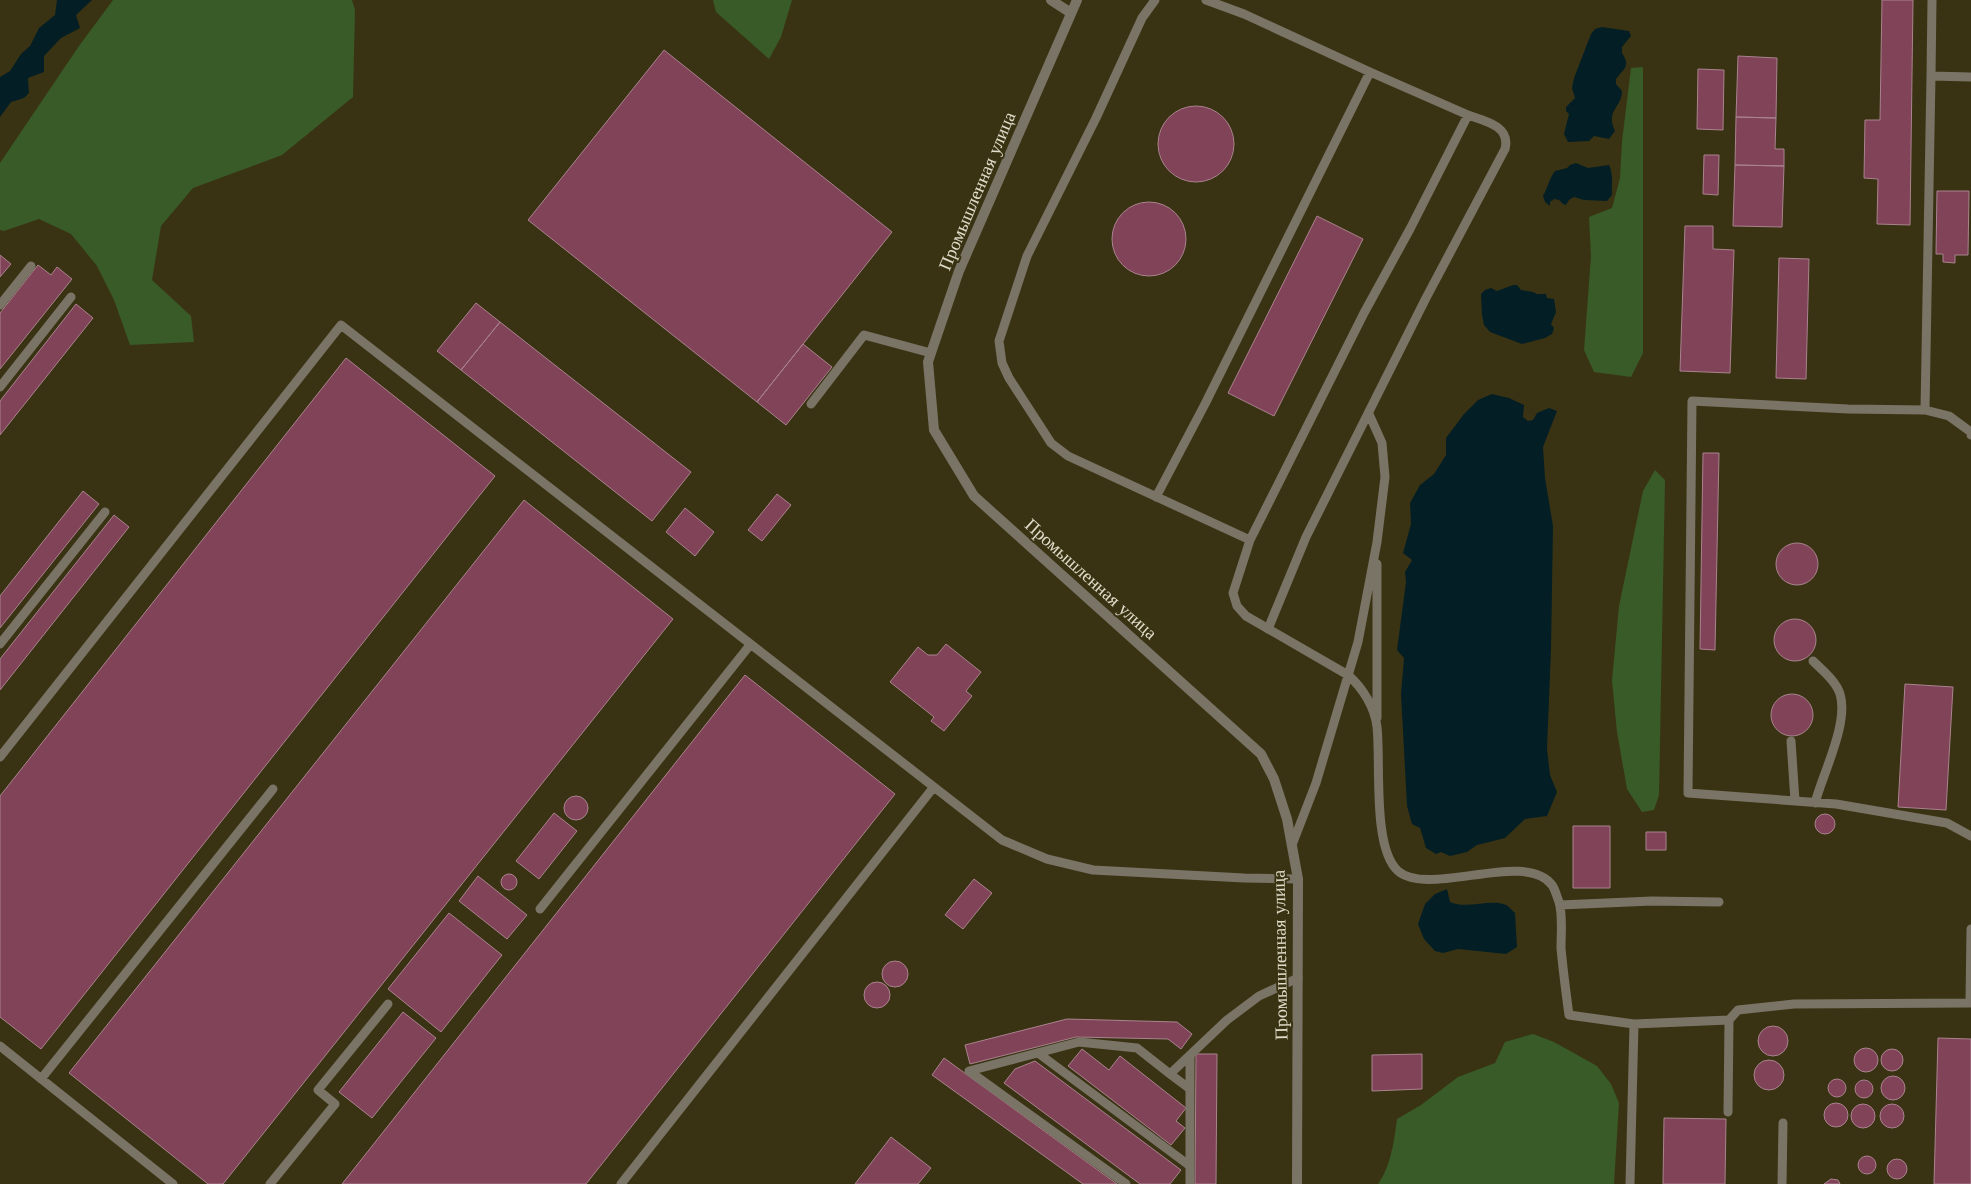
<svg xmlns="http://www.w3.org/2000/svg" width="1971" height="1184" viewBox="0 0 1971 1184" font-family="'Libre Baskerville',serif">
	<rect width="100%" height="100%" fill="#3a3313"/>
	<path fill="#395b28" d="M113 0H352L355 10 353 97 282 155 193 188 161 226 152 280 191 316 194 342 130 345 114 300 97 266 71 234 39 219 4 231 0 230V163L79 46Z
		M713 0H792L781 37 769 59 716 12Z
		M1643 67V353L1631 377 1594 372 1584 350 1591 256 1589 217 1612 208 1620 178 1622 141 1631 68Z
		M1655 470 1665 480 1659 795 1654 810 1642 812 1627 789 1617 732 1612 681 1619 606 1643 491Z
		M1533 1034 1554 1042 1597 1066 1611 1084 1619 1103 1614 1184H1378C1391 1166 1394 1141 1397 1119L1421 1105 1458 1077 1495 1063 1505 1042Z"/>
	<path fill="#031f25" d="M57 0H92L76 15 80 28 61 38 44 56V72L28 78 29 93 24 98 11 102 0 117V77L10 71 21 54 30 46 39 28 55 15Z
		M1602 27 1629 31 1631 36 1622 47V53C1631 67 1624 68 1616 79V84L1622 91C1622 108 1605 110 1615 131L1609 139 1594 136 1589 141 1568 142 1564 134 1569 114 1566 111V107L1575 98 1572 88 1574 78 1591 34 1595 29Z
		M1576 163 1588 168 1609 165C1614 176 1611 184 1612 195L1607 201 1584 200 1574 197 1569 200 1566 205 1563 204 1559 200 1554 199 1550 202V206L1545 202 1543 196C1548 187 1549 179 1555 171L1567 168 1570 165Z
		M1513 285H1517L1521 290 1533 292 1537 294H1546L1547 298 1554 299 1556 312 1551 324 1554 328 1552 334 1545 338 1522 344 1490 332 1484 325 1482 315 1481 294 1485 290 1491 288 1497 291Z
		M1492 394 1509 398 1524 405 1523 417 1528 421 1533 420 1537 413 1549 408 1557 411 1543 447 1545 478 1553 526 1551 649 1547 749 1550 775 1557 792 1547 816 1525 819 1505 838 1477 845 1467 852 1450 856 1441 852 1436 854 1426 848 1420 828 1412 824 1407 806 1401 694 1404 658 1397 650 1406 582 1405 572 1412 560 1403 553 1411 524 1410 503 1420 485 1434 474 1446 455V438L1464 414 1478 400Z
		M1447 889 1450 902C1467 910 1491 898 1506 905 1509 906 1512 911 1515 913L1517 947 1506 954 1458 949 1443 953 1435 951 1424 939 1418 924 1425 904 1435 894Z"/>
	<path fill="#814358" stroke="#a9838e" d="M1882 0H1913L1910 225 1877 224 1878 179 1864 178 1865 120H1880Z
		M664 50 892 232 757 402 528 220Z
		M1738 56 1777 58 1776 118 1736 117Z
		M1698 69 1724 70 1723 130 1697 129Z
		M1158 144a38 38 0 1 1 76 0a38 38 0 1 1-76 0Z
		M1736 117 1776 118 1775 149H1784V166L1735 165Z
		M1704 155H1719L1718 195 1703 194Z
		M1735 165 1784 166 1782 227 1733 226Z
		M1937 191H1969L1968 255H1955V263L1943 262V254H1936Z
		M1112 239a37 37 0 1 1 74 0a37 37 0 1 1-74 0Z
		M1317 216 1363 239 1274 416 1228 393Z
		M1685 226H1713V249L1734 250 1730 373 1680 371Z
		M0 255 11 264 0 277Z
		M1779 258 1809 259 1806 379 1776 378Z
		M38 265 51 275 57 267 72 279 0 369V313Z
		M476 303 500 322 461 370 437 351Z
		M76 304 93 318 0 435V401Z
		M500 322 691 472 652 521 461 370Z
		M803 344 832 367 786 425 757 402Z
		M346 358 495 476 41 1049 0 1017V796Z
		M1703 453H1719L1715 650 1700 649Z
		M83 491 99 504 0 628V596Z
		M777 494 791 505 762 541 748 530Z
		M524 500 673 619 223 1184H208L69 1073Z
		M685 508 714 532 695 556 666 532Z
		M114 515 129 527 0 690V659Z
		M1776 564a21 21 0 1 1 42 0a21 21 0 1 1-42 0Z
		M1774 640a21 21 0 1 1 42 0a21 21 0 1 1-42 0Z
		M946 644 981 672 966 691 972 696 944 731 931 721 934 717 890 682 918 647 928 655H937Z
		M745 675 895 794 586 1184H342Z
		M1905 684 1953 687 1946 810 1898 807Z
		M1771 715a21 21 0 1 1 42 0a21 21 0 1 1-42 0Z
		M564 808a12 12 0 1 1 24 0a12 12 0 1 1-24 0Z
		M554 813 577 831 539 879 516 861Z
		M1815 824a10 10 0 1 1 20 0a10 10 0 1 1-20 0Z
		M1573 826H1610V888H1573Z
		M1646 832H1666V850H1646Z
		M501 882a8 8 0 1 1 16 0a8 8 0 1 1-16 0Z
		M478 876 527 915 507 939 459 901Z
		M974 879 992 893 963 929 945 915Z
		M449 913 502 955 441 1032 388 989Z
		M882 974a13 13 0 1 1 26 0a13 13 0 1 1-26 0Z
		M864 995a13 13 0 1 1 26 0a13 13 0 1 1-26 0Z
		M403 1012 436 1038 372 1118 339 1092Z
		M1067 1019 1177 1022 1192 1034 1181 1049 1168 1039 1076 1037 970 1064 965 1045Z
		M1758 1041a15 15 0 1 1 30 0a15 15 0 1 1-30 0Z
		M1938 1038 1971 1039V1184H1934Z
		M1854 1060a12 12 0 1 1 24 0a12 12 0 1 1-24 0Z
		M1082 1049 1109 1070 1120 1056 1186 1108 1176 1121 1185 1128 1171 1145 1068 1066Z
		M1881 1060a11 11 0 1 1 22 0a11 11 0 1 1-22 0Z
		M1196 1054H1217L1216 1184H1195Z
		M1422 1054V1089L1372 1091V1055Z
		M944 1058 1117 1184H1083L932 1075Z
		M1754 1075a15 15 0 1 1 30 0a15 15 0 1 1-30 0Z
		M1035 1061 1181 1170 1170 1184H1140L1004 1083 1015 1069Z
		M1881 1088a12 12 0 1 1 24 0a12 12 0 1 1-24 0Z
		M1828 1088a9 9 0 1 1 18 0a9 9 0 1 1-18 0Z
		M1855 1089a9 9 0 1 1 18 0a9 9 0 1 1-18 0Z
		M1824 1115a12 12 0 1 1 24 0a12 12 0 1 1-24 0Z
		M1880 1116a12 12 0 1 1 24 0a12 12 0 1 1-24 0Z
		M1851 1116a12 12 0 1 1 24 0a12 12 0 1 1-24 0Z
		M1664 1118 1726 1119 1725 1184H1663Z
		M891 1137 931 1168 918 1184H855Z
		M1858 1165a9 9 0 1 1 18 0a9 9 0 1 1-18 0Z
		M1887 1169a10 10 0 1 1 20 0a10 10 0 1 1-20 0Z
		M1831 1179 1838 1180 1840 1184H1824Z"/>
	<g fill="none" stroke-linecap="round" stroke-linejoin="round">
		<path stroke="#797466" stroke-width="9" d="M1155 0 1142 18 1096 118 1027 256 999 341 1002 363 1009 378 1051 443 1068 456 1250 540
			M1932 0 1931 76 1971 77
			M1370 72 1468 115 1410 229 1364 313 1250 540 1233 593 1237 606 1246 616 1348 675C1363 688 1375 708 1377 727 1381 762 1372 848 1398 871 1429 898 1526 849 1552 885 1555 889 1557 897 1559 902 1563 915 1561 934 1561 948 1563 970 1566 993 1569 1015L1634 1024 1729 1020
			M0 305 31 266
			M0 387 71 297
			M811 404 864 335 931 353
			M1925 410 1931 76
			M1971 435V432L1949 416 1925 410 1848 409 1692 401 1688 793 1836 804 1947 823 1971 836
			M1156 497 1205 404 1370 72 1244 14 1206 0
			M1377 564V718
			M1268 629 1306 537 1426 298 1505 149C1511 126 1485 121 1468 115
			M0 644 105 512
			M1813 661C1822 670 1836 681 1840 694 1849 723 1823 773 1815 803
			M1791 741 1795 801
			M0 757 341 325 1002 840 1047 859 1093 870 1244 878 1298 879
			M1292 845 1316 783 1358 642 1377 542 1385 477 1382 443 1369 414
			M1560 905 1652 901 1719 902
			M540 909 750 645
			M1970 1003 1971 929
			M0 1046 173 1184
			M1038 1053 1190 1166
			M1170 1074 1190 1089
			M41 1079 273 789
			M1728 1112 1729 1020 1738 1010 1794 1004 1971 1003
			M270 1184 335 1104 318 1090 388 1004
			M621 1184 933 788
			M1126 1184 969 1071 1079 1042 1137 1048 1170 1074 1227 1020 1259 996 1298 978
			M1190 1184V1055
			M1630 1184 1634 1024
			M1782 1184 1783 1123"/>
		<path stroke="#797466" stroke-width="10" d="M1051 0 1071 13
			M1077 0 959 271 931 353 928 362 934 430 974 496 1261 754 1274 779 1287 819 1298 879 1297 1184"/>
	</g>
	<g text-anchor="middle" stroke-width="4" stroke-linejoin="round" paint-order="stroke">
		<g font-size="18" fill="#e0dcca" stroke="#3a3313">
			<text transform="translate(977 191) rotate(-67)" y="6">Промышленная улица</text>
			<text transform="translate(1091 579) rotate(42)" y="6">Промышленная улица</text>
			<text transform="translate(1280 955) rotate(-91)" y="6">Промышленная улица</text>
		</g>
	</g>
</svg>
